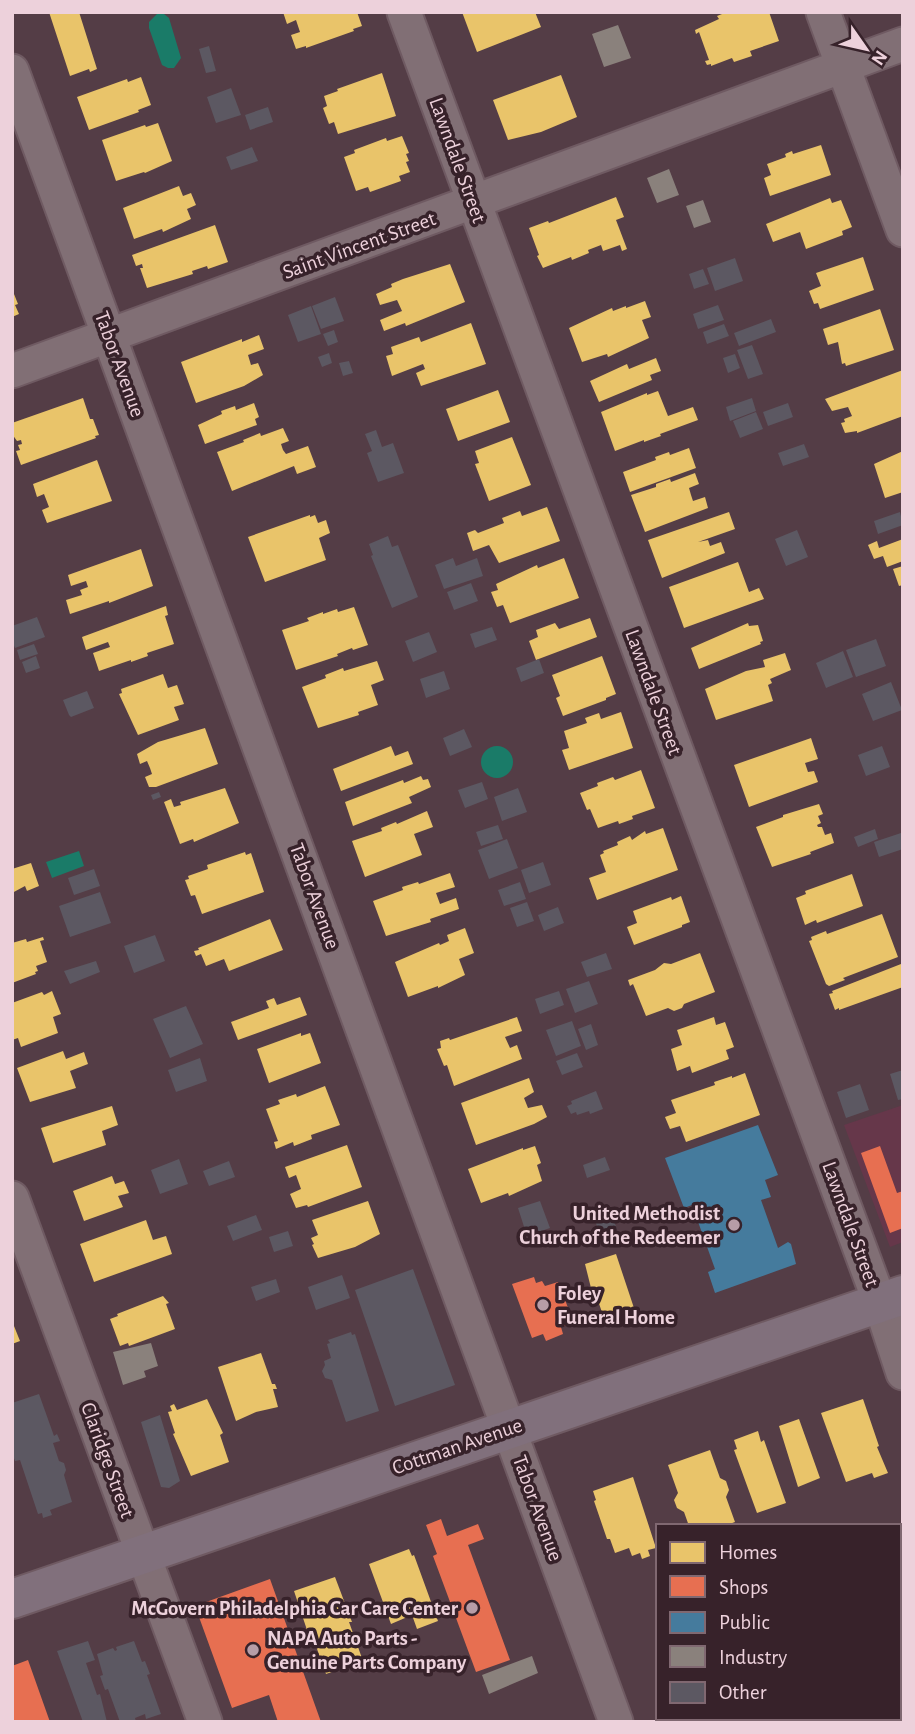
<svg xmlns="http://www.w3.org/2000/svg" width="915" height="1734" viewBox="0 0 915 1734" font-family="'Alegreya Sans',sans-serif">
	<rect width="100%" height="100%" fill="#543d46"/>
	<path fill="#66374a" d="M903 1105V1242L890 1247 844 1125Z"/>
	<path fill="#1a7b68" d="M157 14H164L169 18 181 58 174 68H168L162 65 149 28V22Z
		M481 762a16 16 0 1 1 32 0a16 16 0 1 1-32 0Z
		M79 851 84 866 52 878 46 862Z"/>
	<path fill="#e9c46a" d="M49 12H79L97 69 90 72 89 69 70 76Z
		M283 12H357L362 26 353 29 354 31 306 48V46L296 49 291 35 300 32 296 20 287 24Z
		M462 12H535L541 27 477 52Z
		M727 12H769L779 41 750 51 752 56 734 62 732 58 711 66V64L707 65 705 61 709 60 699 32 696 34 695 30 719 19 717 16Z
		M382 73 396 116 338 134 334 122 329 124 323 108 327 106 324 96 338 91 337 89Z
		M561 75 577 117 541 132 508 140 493 100Z
		M141 77 151 105 138 110 139 112 89 130 77 97 127 79 128 82Z
		M158 123 172 161 145 173 144 172 116 181 102 140 145 125 146 127Z
		M402 136 409 153 406 154 409 161 406 162 410 172 399 176 401 181 370 192 368 187 356 191 344 157 355 153 354 150 386 138 387 141Z
		M821 145 831 175 770 196 764 178 771 175 767 164 786 157 785 154 792 151 793 154Z
		M179 186 183 196 191 193 196 205 187 209 191 219 163 232 162 229 134 239 123 208Z
		M616 197 624 217 616 220 627 249 622 251 620 245 603 251 601 245 588 250 589 253 572 260 571 257 543 268 537 256 539 255 529 228 548 221 549 223Z
		M830 198 832 203 841 200 852 227 842 231 843 235 806 249 800 232 773 242 766 224Z
		M215 225 228 262 208 269 207 266 192 271 193 274 147 288 140 268H143L142 264 136 266 132 255Z
		M863 257 874 290 820 309 818 303 814 304 809 291 821 286 816 273Z
		M450 264 465 302 406 326 405 323 384 331 380 320 402 311 397 300 380 305 376 294 392 287 391 284 403 279Z
		M12 289 18 304 15 305 19 314 12 317Z
		M645 301 651 317 642 320 649 338 608 357 607 354 582 362 569 328 612 308 613 311 626 306V308Z
		M880 309 894 350 846 366 845 363 842 364 838 342 828 345 823 329Z
		M471 323 486 364 421 386 416 373 425 369 423 364 392 376 386 356 393 354 391 347 419 337 421 342Z
		M259 335 264 349 248 355 251 365 258 363 263 375 244 386 196 403 181 362 242 339V342Z
		M656 358 661 371 650 375 652 380 599 402 590 381 627 364 629 369Z
		M903 370V416L857 433V431L845 433 841 423 845 422 844 419 852 416 848 407 832 411 825 399Z
		M498 390 510 422 458 441 446 409Z
		M658 391 668 416 693 407 698 420 660 434 661 436 644 442V440L615 451 601 412 647 393V395Z
		M83 398 90 419H93L99 435 95 436 96 438 21 465 16 451 20 450 18 445 22 444 21 440 17 441 12 434V423Z
		M254 403 259 417 255 419 257 425 205 444 198 425 222 414 221 411 235 406 236 410Z
		M283 428 289 441 281 444 283 450 286 454 308 446 316 467 297 474 294 466 232 491 217 452 244 442 243 440 260 433 261 436Z
		M512 437 531 485 489 501 475 464 479 463 475 451Z
		M689 448 696 468 630 492 623 472 656 460 655 457 669 452 670 455Z
		M903 451V492L885 498 874 464Z
		M97 460 112 501 47 523 42 510 49 507 44 494 37 497 33 484Z
		M695 473 699 484 689 488 691 495 693 501 705 497 708 508 645 532 631 495 656 487V484L670 479 671 482Z
		M547 507 560 541 499 563 489 545 473 551 467 533 475 530 478 533 504 523 502 518 520 511 522 516Z
		M729 512 735 529 698 542 708 540 710 546 721 542 725 553 662 578 648 540Z
		M310 515V517L315 515 318 523 326 520 330 533 319 538 326 560 265 582 248 537Z
		M903 539V561L887 567 883 556 874 559 868 545 877 541 879 548Z
		M141 549 153 586 109 603V601L70 614 66 600 82 595 80 590 88 587 86 581 71 586 68 575Z
		M564 558 579 598 510 623 503 605 497 607 491 592 498 590 496 584 537 565 538 568Z
		M738 562 749 592 759 588 764 599 684 628 669 587Z
		M903 566V585L899 586 893 569Z
		M166 606 168 615 165 616 174 644 147 653 148 656 131 662V660L99 671 93 653 110 647 108 642 86 650 82 637Z
		M354 607 368 645 353 650 352 648 337 654 338 656 296 670 282 630 309 621 307 618 323 612V614L337 609 338 612Z
		M590 618 597 637 536 660 529 641 538 637 536 630 555 623 559 629Z
		M748 623 749 626 758 625 763 641 760 642 761 644 699 669 691 648Z
		M785 653 791 670 770 679 772 683 768 685 773 701 716 720 705 689 746 671 765 667 763 660Z
		M602 656 616 694 606 698V700L563 716 556 698 560 696 552 675Z
		M377 661 384 680 371 685 378 705 358 712 359 715 318 728 302 687 326 678 325 675 343 668 344 671Z
		M163 674 168 688 177 685 184 704 174 707 179 720 138 735 119 694 122 693 121 689Z
		M621 712 633 748 569 770 562 750 569 748 564 731 587 723 585 718 599 713 601 719Z
		M205 728 218 764 156 787H149L145 777 152 774 150 768 147 761 140 764 137 754 158 742Z
		M811 738 818 759 805 763 808 772 814 771 818 782 749 807 734 765Z
		M391 746 395 756 408 751 413 764 341 791 333 769Z
		M641 770 655 808 632 816 633 819 619 824 618 821 598 828 590 809 587 810 580 793 598 786 597 783 613 777 615 780Z
		M421 776 423 780 428 779 431 787 409 797 412 803 353 826 345 802 403 780 404 783Z
		M225 788 239 823 194 842 193 839 180 844 164 802 171 799 174 807 181 805 180 802Z
		M819 804 823 814 818 816 821 823 817 825 818 827H822L825 835 831 833 834 843 810 852 811 854 772 867 756 827 783 817V815Z
		M427 811 433 827 414 834 422 855 365 877 352 841 382 831 381 828 396 822 397 824Z
		M663 828 678 870 597 900 589 878 606 872 600 855 604 853 603 851 618 845 617 842 630 836 632 840 645 831 646 834Z
		M245 852 246 855 251 853 264 892 202 914 195 895 191 896 185 880 189 879 188 876 208 869 207 865Z
		M31 863 39 886 27 891 25 886 12 893V869Z
		M450 873 455 887 436 893 440 904 456 898 459 909 430 919 431 922 386 936 373 901 403 890 402 887 418 882 419 884Z
		M852 874 863 906 817 923 816 920 805 925 796 898 806 894 805 891Z
		M681 896 690 922 682 925V927L634 945 627 927 637 923 633 911 671 897 672 900Z
		M882 914 898 957 843 978 845 980 829 986 826 984 809 941 812 940 811 937 826 931 827 934Z
		M270 919 283 950 229 971 224 959 206 966 201 954 196 956 194 951 199 950 198 948Z
		M465 928 474 953 459 959 465 975 438 988V986L408 997 395 962 439 943 440 945 449 941 447 935Z
		M43 937 44 940 40 941 47 962 36 966 38 971 35 972 36 974 12 983V943L26 939 27 942Z
		M700 953 715 992 684 1004 682 1008 674 1011 668 1008 646 1016 633 984 630 986 628 980 655 970 664 963 671 964Z
		M901 964 903 987 839 1010V1008L835 1010 829 994 833 993 832 991Z
		M52 991 61 1014 53 1017 58 1033 21 1047 18 1038 12 1040V1003L42 992 44 995Z
		M300 997 307 1015 238 1040 231 1022 269 1008 266 1001 274 998 277 1005Z
		M517 1017 522 1031 505 1037 510 1048 517 1045 522 1059 454 1086 447 1065 444 1066 437 1049 441 1048 440 1041 449 1038 450 1040Z
		M714 1017 716 1025 725 1022 734 1047 726 1050 729 1059 692 1073 690 1066 677 1071 671 1049 682 1045 677 1030Z
		M301 1033V1036L310 1033 321 1063 269 1083 257 1049Z
		M63 1051 66 1059 84 1052 88 1064 70 1071 76 1088 30 1102 17 1068Z
		M745 1073 760 1115 686 1142 680 1126 670 1129 665 1117 676 1113 671 1100 715 1085 714 1082 732 1076V1078Z
		M529 1078 534 1092 524 1098 528 1108 542 1105 547 1117 534 1124 476 1145 461 1103Z
		M325 1086 340 1125 311 1135 312 1139 294 1146 293 1142 276 1149 274 1142 278 1141 266 1109 280 1104 278 1100 296 1094 297 1097Z
		M112 1106 118 1125 102 1131 106 1145 53 1163 41 1128Z
		M347 1145 362 1187 308 1207 307 1205 296 1208 290 1194 301 1189 296 1175 289 1178 285 1167Z
		M535 1146 541 1163 537 1165 542 1181 509 1196 508 1193 481 1203 468 1169 523 1148V1150Z
		M112 1176 115 1184 124 1181 129 1193 118 1196 123 1207 84 1221 73 1191Z
		M368 1201 380 1234 355 1247 318 1258 312 1245 314 1244 311 1238 318 1235 312 1220Z
		M146 1220 153 1240 166 1236 172 1254 94 1282 80 1244Z
		M616 1254 635 1311 605 1321 595 1292H592L585 1264Z
		M163 1296 169 1303 166 1304 175 1329 129 1346 128 1343 120 1346 110 1319 118 1316 117 1314Z
		M12 1321 20 1341 12 1344Z
		M261 1353 272 1384H275L277 1389H273L278 1407 256 1412 236 1421 218 1367Z
		M207 1399 223 1433 220 1435 229 1462 191 1476 173 1434 175 1433 168 1412 172 1411 170 1406 174 1404 177 1410Z
		M863 1399 879 1446 877 1447 888 1473 874 1478 872 1473 846 1482 821 1413Z
		M799 1419 820 1478 798 1487 779 1426Z
		M758 1431 761 1442 764 1440 786 1503 757 1513 734 1450 737 1449 734 1440Z
		M710 1450 720 1478 726 1481 729 1490 726 1497 735 1522 724 1526H689L684 1512 677 1508 674 1500 678 1493 668 1465Z
		M633 1477 656 1548 648 1550 650 1556 642 1559 640 1553 632 1556 629 1548 615 1553 610 1539H607L594 1501 596 1500 593 1491Z
		M903 1532V1576L899 1577V1533Z
		M409 1549 412 1556 414 1555 438 1621 417 1629 412 1615 391 1624 369 1564Z
		M335 1577 352 1622H349L363 1661 326 1674 312 1635 309 1636 294 1591Z
		M903 1598V1643L899 1644V1599Z"/>
	<path fill="#e76f51" d="M880 1146 897 1193 903 1191V1228L890 1233 861 1153Z
		M534 1277 536 1283 542 1281 545 1286 558 1282 574 1323 561 1327 563 1334 546 1341 543 1334 532 1338 512 1284Z
		M441 1519 447 1536 478 1524 484 1539 468 1545 510 1660 476 1672 433 1556 437 1554 426 1525Z
		M270 1579 321 1722H278L269 1695 232 1708 195 1606Z
		M28 1660 50 1722H12V1666Z"/>
	<path fill="#457b9d" d="M758 1125 778 1175 765 1180 771 1197 761 1200 778 1248 788 1242 791 1244 796 1264 715 1293 708 1272 715 1269 692 1205 684 1208 665 1158Z"/>
	<path fill="#8a817c" d="M618 25 631 58 604 67 592 34Z
		M669 169 679 195 657 203 647 178Z
		M703 200 711 222 694 228 686 206Z
		M151 1343 158 1366 144 1371 146 1377 123 1385 113 1352Z
		M532 1656 538 1673 489 1694 482 1675Z"/>
	<path fill="#5c5862" d="M209 46 216 71 206 73 199 49Z
		M231 88 241 115 216 123 207 97Z
		M268 107 273 122 250 130 245 115Z
		M252 147 258 161 231 170 226 157Z
		M735 258 743 281 715 291 707 268Z
		M703 269 709 284 694 289 689 274Z
		M335 297 344 321 321 329 312 306Z
		M718 305 724 320 698 329 693 314Z
		M311 306 321 334 298 342 288 315Z
		M771 319 776 332 739 346 734 333Z
		M724 324 729 336 707 344 703 332Z
		M334 330 338 342 328 346 323 334Z
		M752 345 763 374 748 379 737 350Z
		M329 353 332 363 322 367 318 357Z
		M735 354 740 368 728 373 723 358Z
		M349 361 353 373 343 376 339 363Z
		M752 398 756 411 730 421 726 407Z
		M788 403 793 417 768 426 763 412Z
		M756 412 763 429 740 438 733 421Z
		M376 430 382 447 393 443 404 473 378 482 367 453 372 451 365 434Z
		M804 444 809 457 783 466 778 453Z
		M900 512 903 525 878 534 874 521Z
		M797 530 808 557 786 566 775 539Z
		M388 536 392 547 398 545 418 597 392 608 371 556 373 555 369 544Z
		M453 558 456 566 477 558 483 576 444 589 435 565Z
		M471 583 478 601 454 610 447 592Z
		M37 617 45 637 15 648 12 641V626Z
		M492 627 497 640 475 648 470 634Z
		M429 632 437 652 413 662 405 641Z
		M876 639 886 666 856 677 846 650Z
		M34 644 38 654 20 660 17 650Z
		M843 651 853 677 826 688 816 663Z
		M36 656 40 668 26 673 22 662Z
		M539 659 544 673 521 682 516 668Z
		M444 671 450 689 426 698 420 679Z
		M891 682 902 710 873 721 862 694Z
		M87 691 94 708 71 717 69 715 63 700Z
		M464 729 472 747 450 756 443 738Z
		M882 746 890 767 866 776 858 755Z
		M482 782 488 799 465 808 458 790Z
		M518 788 527 812 502 821 494 797Z
		M159 792 161 797 153 800 151 795Z
		M498 825 503 839 481 846 476 832Z
		M875 829 878 839 858 847 854 837Z
		M901 833 903 849 879 857 874 842Z
		M507 839 518 868 489 879 478 850Z
		M543 862 551 885 529 893 521 870Z
		M94 869 100 886 74 895 68 878Z
		M520 882 526 899 504 906 498 890Z
		M100 892 111 923 70 937 59 906Z
		M527 902 534 921 517 927 510 908Z
		M558 907 564 923 544 931 538 915Z
		M155 935 165 961 134 973 124 946Z
		M606 953 612 969 587 977 581 962Z
		M96 961 100 972 70 984 64 971Z
		M589 981 598 1004 575 1013 566 989Z
		M559 991 564 1005 540 1014 535 999Z
		M186 1006 203 1044 170 1058 153 1019Z
		M572 1021 581 1046 556 1056 546 1030Z
		M591 1024 598 1045 586 1050 578 1029Z
		M577 1053 583 1067 562 1075 556 1061Z
		M200 1058 207 1081 176 1092 168 1070Z
		M903 1070V1099L898 1100 890 1074Z
		M860 1084 869 1110 846 1118 837 1092Z
		M596 1091 603 1109 590 1114 589 1111 577 1115 576 1112 571 1114 567 1106 572 1104 571 1101Z
		M605 1157 610 1170 587 1178 583 1165Z
		M179 1159 188 1184 160 1194 151 1170Z
		M229 1161 235 1177 209 1186 203 1171Z
		M540 1201 550 1228 527 1236 518 1208Z
		M608 1206 617 1229 600 1235 592 1212Z
		M256 1215 262 1230 233 1241 227 1226Z
		M288 1231 293 1246 274 1252 269 1237Z
		M413 1269 455 1385 395 1406 355 1290Z
		M342 1275 350 1298 316 1310 308 1287Z
		M276 1279 280 1292 256 1301 251 1287Z
		M351 1332 352 1335 355 1334 379 1411 346 1422 332 1380 325 1378 322 1371 325 1365 324 1361 331 1358 327 1344 330 1343 328 1340Z
		M39 1394 54 1436 57 1434 60 1441 53 1443 59 1461 64 1463 66 1470 64 1475 72 1502 50 1510 52 1515 43 1518 42 1513 38 1514 20 1460 15 1461 12 1453V1403Z
		M160 1415 180 1481 169 1488 161 1487 141 1422Z
		M88 1641 95 1660 86 1663 97 1695 100 1694 107 1722H83L57 1651Z
		M134 1641 142 1662 145 1661 150 1674 147 1675 161 1714 146 1719 145 1714 135 1718 136 1722H120L108 1689 105 1690 100 1676 103 1675 97 1654 113 1648 115 1651 117 1650 116 1647Z"/>
	<g fill="none" stroke-linecap="round" stroke-linejoin="round">
		<defs>
			<path id="minor" d="M404 12 880 1303 903 1373
				M823 12 903 230
				M12 71 616 1722
				M12 371 903 44
				M12 1198 205 1722"/>
			<path id="major" d="M12 1599 903 1295"/>
		</defs>
		<use href="#minor" stroke="#6f5a62" stroke-width="37"/>
		<use href="#major" stroke="#6f5a62" stroke-width="42"/>
		<use href="#minor" stroke="#816f75" stroke-width="33"/>
		<use href="#major" stroke="#81707c" stroke-width="38"/>
	</g>
	<g fill="#b79da7" stroke="#37222a" stroke-width="2.5">
		<circle cx="734" cy="1225" r="7"/>
		<circle cx="543" cy="1305" r="7"/>
		<circle cx="472" cy="1608" r="7"/>
		<circle cx="253" cy="1650" r="7"/>
	</g>
	<g text-anchor="middle" stroke-width="7" stroke-linejoin="round" paint-order="stroke">
		<g font-size="21" fill="#edd1db" stroke="#37222a">
			<text transform="translate(458 160) rotate(70)" y="7">Lawndale Street</text>
			<text transform="translate(359 245) rotate(-20)" y="7">Saint Vincent Street</text>
			<text transform="translate(120 364) rotate(70)" y="7">Tabor Avenue</text>
			<text transform="translate(654 692) rotate(70)" y="7">Lawndale Street</text>
			<text transform="translate(315 896) rotate(70)" y="7">Tabor Avenue</text>
			<text transform="translate(851 1224) rotate(70)" y="7">Lawndale Street</text>
			<text transform="translate(457 1446) rotate(-19)" y="7">Cottman Avenue</text>
			<text transform="translate(108 1460) rotate(70)" y="7">Claridge Street</text>
			<text transform="translate(538 1508) rotate(70)" y="7">Tabor Avenue</text>
		</g>
		<g font-size="21" font-weight="bold" fill="#edd1db" stroke="#37222a" text-anchor="end">
			<text x="720" y="1220">United Methodist<tspan x="720" dy="24">Church of the Redeemer</tspan></text>
			<text x="557" y="1300" text-anchor="start">Foley<tspan x="557" dy="24">Funeral Home</tspan></text>
			<text x="458" y="1615">McGovern Philadelphia Car Care Center</text>
			<text x="267" y="1645" text-anchor="start">NAPA Auto Parts -<tspan x="267" dy="24">Genuine Parts Company</tspan></text>
		</g>
	</g>
	<rect width="915" height="1734" fill="none" stroke="#edd1db" stroke-width="28"/>
	<rect x="656" y="1524" width="245" height="196" fill="#37222a" stroke="#806871" stroke-width="2"/>
	<rect x="670" y="1542" width="35" height="21" fill="#e9c46a" stroke="#806871" stroke-width="2"/>
	<text x="719" y="1559" font-size="21" fill="#edd1db">Homes</text>
	<rect x="670" y="1576" width="35" height="21" fill="#e76f51" stroke="#806871" stroke-width="2"/>
	<text x="719" y="1594" font-size="21" fill="#edd1db">Shops</text>
	<rect x="670" y="1612" width="35" height="21" fill="#457b9d" stroke="#806871" stroke-width="2"/>
	<text x="719" y="1629" font-size="21" fill="#edd1db">Public</text>
	<rect x="670" y="1646" width="35" height="21" fill="#8a817c" stroke="#806871" stroke-width="2"/>
	<text x="719" y="1664" font-size="21" fill="#edd1db">Industry</text>
	<rect x="670" y="1682" width="35" height="21" fill="#5c5862" stroke="#806871" stroke-width="2"/>
	<text x="719" y="1699" font-size="21" fill="#edd1db">Other</text>
	<g transform="translate(866 49) rotate(124)" stroke="#37222a" stroke-width="5" paint-order="stroke">
	<path d="M0-5L12 26L0 18L-12 26Z" fill="#edd1db"/>
	<text y="-10" font-size="19" font-weight="bold" text-anchor="middle" fill="#edd1db">N</text>
	</g>
</svg>
